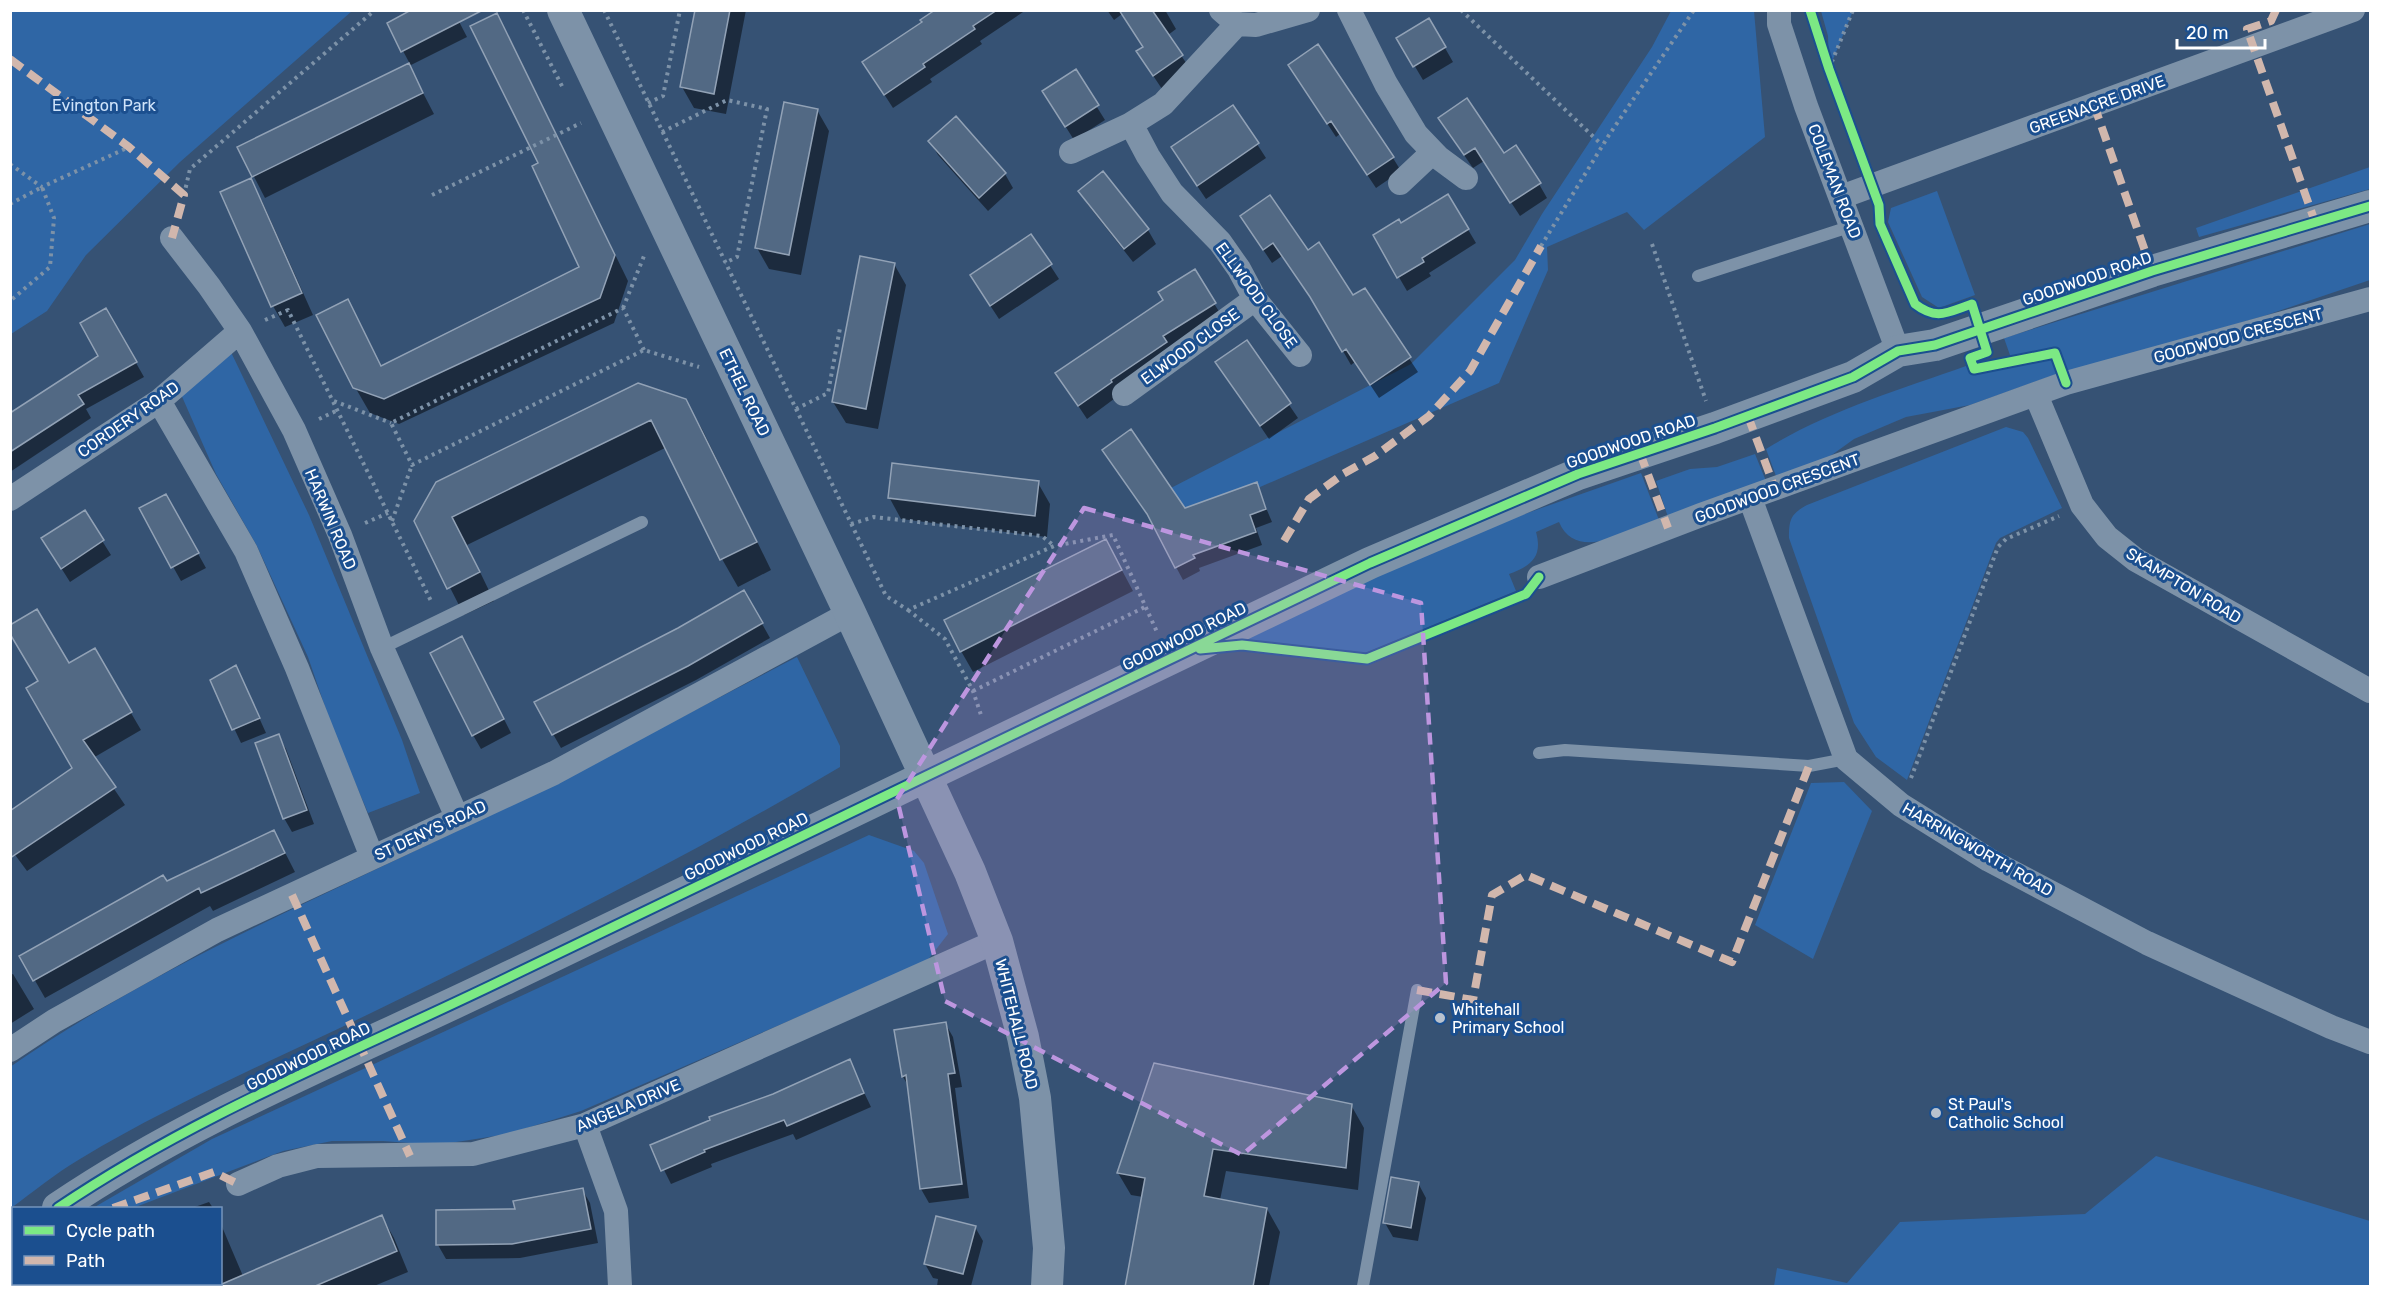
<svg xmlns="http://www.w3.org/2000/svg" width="2381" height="1297" font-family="Rubik,sans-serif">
<rect width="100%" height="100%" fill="#365274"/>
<!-- green -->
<path fill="#2f66a5" d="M11 10H352V11L180 162 86 255 47 311 11 334Z
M1671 11H1754L1765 137 1644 230 1627 212 1547 247 1548 270 1499 383 1182 521 1169 489 1411 364 1515 260 1542 214 1652 47Z
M1821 11H1853L1829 69 1828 36Z
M2370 167V189L2199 237 2196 228Z
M1937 191 1975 295 1939 308 1922 297 1888 222 1891 208Z
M2370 224V280L2264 316 2066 372 2058 349 2011 358 2004 338Z
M229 348 309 515 402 740 420 793 368 813 334 733 308 657 257 546 216 474 180 392Z
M2052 359 2057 374 1970 405 1906 417 1854 439 1829 457 1776 476 1766 449C1827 411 1899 390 1966 366L1972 375Z
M2006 427 2023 432 2028 438 2062 508 2000 538 1996 543 1907 780 1876 757 1854 723 1789 538C1789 519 1791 514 1807 505Z
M1755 454 1766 481 1668 517 1656 481 1690 469 1717 467Z
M1641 473 1659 520C1629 531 1576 563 1559 522L1536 532C1543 557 1531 566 1509 574L1516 591 1365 653 1251 644 1248 637 1346 589 1496 524Z
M797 657 840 746V767C688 857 530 936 371 1013 274 1060 173 1103 80 1159 56 1173 33 1192 11 1208L10 1067C138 978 281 915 421 848 548 787 672 722 797 657Z
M1844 782 1872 811 1813 959 1755 925 1811 783Z
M869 835 914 851 924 863 948 934 927 961 581 1111 508 1134 437 1145 383 1141H332L283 1151 133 1208H93L212 1139Z
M2156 1156 2370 1221V1286H1774L1777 1268 1847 1283 1900 1222 2085 1214Z"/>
<!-- shadow -->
<path fill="#0007" d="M453 10 467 37 409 66 434 114 265 198 239 148 410 64 403 51Z
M697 10H746L726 114 694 108 682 87Z
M938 10H1026L980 41 982 44 930 79 932 82 893 108 864 63Z
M1107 10H1165L1176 29 1168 35 1190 69 1162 89 1146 65 1144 48 1122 14 1114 20Z
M496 15 510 39 628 281 614 323 399 424 370 413 355 387 347 301 382 368 581 268Z
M1429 20 1453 62 1423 80 1398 38Z
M1075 72 1105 120 1074 140 1052 105Z
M1298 79 1393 158 1401 171 1376 188 1340 134 1336 137Z
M1233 107 1266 158 1206 199 1181 162Z
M817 110 829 131 801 275 769 269 757 248Z
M1448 132 1504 155 1539 184 1547 198 1520 216 1484 161 1473 168Z
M930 141 1005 174 1013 188 988 211 938 155Z
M250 180 262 201 313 315 285 327 273 306Z
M1080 192 1148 230 1156 244 1133 262 1088 205Z
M1448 196 1476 243 1429 273 1431 276 1407 291 1375 236 1401 225Z
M1250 230 1307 252 1352 297 1364 290 1418 372 1379 398 1355 362 1351 365 1320 311 1282 256 1272 263Z
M1031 236 1059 279 999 319 980 290Z
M894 264 906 285 878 429 846 423 833 402Z
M1194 271 1223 318 1087 419 1057 374 1165 300Z
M106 310 144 377 86 409 91 418 10 472V414L100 356Z
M1246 342 1298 418 1269 439 1217 363Z
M685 400 702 429 771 570 738 587 722 559 667 447 467 545 494 601 464 615 416 521Z
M1038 483 1050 504 1047 537 901 519 889 497Z
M1256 484 1272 522 1256 528 1262 545 1199 568 1200 571 1183 580 1176 567 1185 510Z
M166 496 206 568 181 581 141 509Z
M84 512 111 555 70 582 51 552Z
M1117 561 1133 591 973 672 961 651Z
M744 592 770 638 696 680 561 748 553 734 679 629Z
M94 650 141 730 93 758 125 805 27 871 10 848 74 768 68 665Z
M470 652 511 733 481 749 473 735Z
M236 667 266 733 241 743 212 681Z
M278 735 286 749 314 824 292 832 284 818Z
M274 831 295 872 213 911 210 906 45 998 21 956Z
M13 974 34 1009 10 1024V975Z
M945 1023 953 1037 962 1087 955 1088 969 1198 929 1203 921 1189 909 1087 903 1077 896 1031Z
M849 1061 871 1107 796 1140 793 1134 711 1164 712 1167 671 1184 652 1146Z
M1351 1105 1364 1128 1358 1190 1226 1171 1220 1200 1267 1209 1280 1232 1269 1286H1127L1143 1197 1131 1195 1118 1173Z
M1418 1183 1426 1198 1418 1241 1393 1237 1385 1223Z
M582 1189 590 1203 598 1243 520 1258 446 1259 438 1245 516 1211Z
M209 1202 213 1208H192Z
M382 1217 394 1238 408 1272 374 1286H193L192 1284H220V1222L243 1276Z
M975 1227 983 1241 971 1286H937L938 1279 933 1278 925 1264Z"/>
<!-- building -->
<path fill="#526984" stroke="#92a2b6" stroke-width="1.5" d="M411 10H483L401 52 387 23Z
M695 10H730L714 94 680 87Z
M935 10H997L973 26 975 29 923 64 925 67 884 95 862 62 922 22 920 20Z
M1119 10H1152L1183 55 1153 76 1136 51 1143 47Z
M497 13 615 255 600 298 384 399 353 388 316 315 348 299 381 366 579 267 532 166 538 163 470 26Z
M1429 18 1446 47 1413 67 1396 38Z
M1318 44 1394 157 1367 175 1331 121 1327 124 1288 65Z
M409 63 423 93 252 177 237 147Z
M1076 69 1099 105 1065 127 1042 91Z
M1467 98 1504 153 1516 145 1541 183 1510 203 1475 148 1464 155 1438 118Z
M784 102 818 109 789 255 755 248Z
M1233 105 1259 143 1197 186 1171 147Z
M956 116 1006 173 979 198 928 141Z
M1103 171 1149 229 1124 249 1078 191Z
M251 178 302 293 271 307 220 192Z
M1448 194 1469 229 1422 258 1424 262 1397 278 1373 235 1399 219 1401 223Z
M1270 195 1308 250 1319 242 1353 295 1365 288 1411 357 1370 385 1346 349 1342 352 1310 297 1273 243 1263 250 1240 216Z
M1031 234 1052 264 990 306 970 275Z
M860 256 895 263 866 409 832 402Z
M1195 269 1216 303 1163 336 1167 342 1111 380 1112 382 1078 406 1055 373 1163 300 1158 292Z
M106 308 137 362 78 395 84 404 10 452V413L98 356 80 323Z
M1247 340 1291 403 1260 426 1215 362Z
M638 383 686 399 757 542 720 560 651 420 452 517 480 572 447 589 414 521 436 482Z
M1131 429 1185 508 1257 482 1266 509 1250 515 1256 532 1193 555 1195 558 1175 568 1147 514 1102 450Z
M892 463 1039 481 1035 516 888 498Z
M166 494 199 553 171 568 139 508Z
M85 510 104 540 61 569 41 538Z
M1106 539 1122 570 960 652 944 620Z
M744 590 763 623 688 666 552 735 534 702 678 628Z
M37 609 69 663 95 648 132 712 83 740 116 787 10 858V811L72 768 26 688 38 681 10 634V625Z
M462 636 504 719 472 736 430 653Z
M236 665 260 718 232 730 210 680Z
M279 734 307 810 283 819 255 743Z
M274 830 285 853 201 893 199 888 33 981 19 956 163 875 167 881Z
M946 1022 955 1073 948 1074 962 1184 920 1189 906 1075 902 1077 894 1030Z
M850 1059 864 1093 787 1126 784 1120 704 1150 705 1152 661 1171 650 1145 710 1120 709 1117 773 1094Z
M1154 1063 1352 1104 1346 1168 1213 1149 1204 1196 1267 1208 1253 1287H1125L1145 1178 1117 1173Z
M1391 1177 1419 1182 1411 1228 1383 1223Z
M583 1188 591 1229 512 1244 436 1245V1210L515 1209 513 1201Z
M382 1215 397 1251 313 1287H215Z
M936 1216 976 1226 963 1274 924 1264Z"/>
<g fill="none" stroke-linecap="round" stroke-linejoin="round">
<!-- path -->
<path stroke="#7d92a8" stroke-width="4" stroke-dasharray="3 4.5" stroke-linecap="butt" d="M523 10 564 90
M604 10 886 596 908 610 1054 546 1113 535 1157 632
M1461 10 1602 145
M1829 69 1853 10
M648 103 663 96 680 10
M662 132 727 100 767 109 737 257 725 263
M10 164 42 187 129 147
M184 195 190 169 375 10
M432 195 581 123
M10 204 42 187 54 218 50 267 10 301
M1652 244 1706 401
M1541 246 1609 135 1694 10
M623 308 644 256
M265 320 288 310 431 601
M644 350 623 308 391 423 412 465 644 350 699 367
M334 401 391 423
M796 409 828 393 840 328
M319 419 338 410
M392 521 412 465
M365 523 388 513
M851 524 874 517 1042 536 1053 545
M908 610 945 639 973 691 982 718
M973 691 1145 607
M1911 778 1998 547 2006 539 2059 516"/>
<!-- service -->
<path stroke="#7d92a8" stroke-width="12" d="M1698 276 1852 226
M382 648 642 522
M1539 753 1565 750 1809 766 1846 759
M1363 1286 1417 990"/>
<!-- minor -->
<path stroke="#7d92a8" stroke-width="24" d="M1221 10 1237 24 1256 25 1308 10
M1349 10 1386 84 1416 134 1439 158 1466 178
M1779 10V24L1806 106 1898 351
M1237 24 1163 104 1131 124 1148 156 1172 193 1220 242 1239 269 1255 299 1300 355
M1071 152 1131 124
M1400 183 1433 152
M1841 197 2353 10
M172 238 209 286 240 331 294 430 340 535 382 648 457 817
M1124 394 1255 299
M2036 395 2082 505 2107 537 2136 560 2370 691
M159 401 246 551 297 668 372 857
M1750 498 1846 759 1901 805 1989 860 2147 943 2331 1027 2370 1042
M10 499 159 401 240 331
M1539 577 1701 515 2066 383 2370 299
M10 1050 54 1021 217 930 554 773 850 613
M585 1125 616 1211 620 1286
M238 1184 278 1166 317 1156 473 1154 585 1125 997 941"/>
<!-- tertiary -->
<path stroke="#7d92a8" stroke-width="32" d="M563 10 850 613 970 872 997 941 1023 1037 1035 1098 1049 1248 1047 1286
M58 1208C198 1113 357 1051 509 977 795 838 1083 701 1370 563L1578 474 1715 428 1853 377 1898 351 1935 345 2152 271 2370 206
M10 1244 14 1242"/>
<!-- quiet -->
<path stroke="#d1b7ad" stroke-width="8" stroke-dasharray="15 8" stroke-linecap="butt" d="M2276 10 2271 21 2247 29 2315 222
M10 59 129 147 184 195 172 238
M2094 105 2152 271
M1748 416 1775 489
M1640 453 1668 528
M1284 541 1309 499 1343 474 1375 456 1429 416 1470 371 1541 246
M292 895 410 1156
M1417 990 1473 1000 1492 895 1526 875 1732 962 1809 766
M113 1208 214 1172 238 1184
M26 1286 27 1284"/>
<defs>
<path id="cycleway" d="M1810 10 1829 69 1879 205 1880 224 1915 304C1937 321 1948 312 1972 304L1987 352 1970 358 1974 369 2055 353 2066 383
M1200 649 1242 645 1367 659 1526 594 1539 577
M58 1208C198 1113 357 1051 509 977 795 838 1083 701 1370 563L1578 474 1715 428 1853 377 1898 351 1935 345 2152 271 2370 206"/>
</defs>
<!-- cycleway casing -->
<use href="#cycleway" stroke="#1b4f8f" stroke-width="13"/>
<!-- cycleway -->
<use href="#cycleway" stroke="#7ce984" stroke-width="9"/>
</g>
<!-- marked area -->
<path fill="#bd96df" fill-opacity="0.2" stroke="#bd96df" stroke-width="4.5" stroke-dasharray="12 8" stroke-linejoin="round" d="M1084 508 1421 603 1446 983 1242 1155 945 1001 897 799Z"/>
<!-- markers -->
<g fill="#b9c2ce" stroke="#1b4f8f" stroke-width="2">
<circle cx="1440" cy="1018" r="6"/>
<circle cx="1936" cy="1113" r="6"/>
</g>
<g text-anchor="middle" stroke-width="6" stroke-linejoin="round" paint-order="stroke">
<!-- street labels -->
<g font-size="16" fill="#fff" stroke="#1b4f8f">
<text transform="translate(2097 104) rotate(-20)" y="6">GREENACRE DRIVE</text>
<text transform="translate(1835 181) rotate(69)" y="6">COLEMAN ROAD</text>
<text transform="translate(2087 278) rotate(-19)" y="6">GOODWOOD ROAD</text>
<text transform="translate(1257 295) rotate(54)" y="6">ELLWOOD CLOSE</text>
<text transform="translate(2238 335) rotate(-15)" y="6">GOODWOOD CRESCENT</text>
<text transform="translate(1190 346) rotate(-36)" y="6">ELWOOD CLOSE</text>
<text transform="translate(745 392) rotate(64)" y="6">ETHEL ROAD</text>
<text transform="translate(128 419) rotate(-35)" y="6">CORDERY ROAD</text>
<text transform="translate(1631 441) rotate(-19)" y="6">GOODWOOD ROAD</text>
<text transform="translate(1777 488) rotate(-20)" y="6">GOODWOOD CRESCENT</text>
<text transform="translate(331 519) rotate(67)" y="6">HARWIN ROAD</text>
<text transform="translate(2184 585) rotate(31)" y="6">SKAMPTON ROAD</text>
<text transform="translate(1184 636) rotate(-26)" y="6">GOODWOOD ROAD</text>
<text transform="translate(430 830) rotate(-25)" y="6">ST DENYS ROAD</text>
<text transform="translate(746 846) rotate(-26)" y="6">GOODWOOD ROAD</text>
<text transform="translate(1978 849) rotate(30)" y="6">HARRINGWORTH ROAD</text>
<text transform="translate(1017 1024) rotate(76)" y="6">WHITEHALL ROAD</text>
<text transform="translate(308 1056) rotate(-26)" y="6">GOODWOOD ROAD</text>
<text transform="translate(628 1105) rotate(-23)" y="6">ANGELA DRIVE</text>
</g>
<!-- park labels -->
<g font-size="16" fill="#cfe3fa" stroke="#1b4f8f">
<text x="104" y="111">Evington Park</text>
</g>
<!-- poi labels -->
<g font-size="16" fill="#fff" stroke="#1b4f8f" text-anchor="start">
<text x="1452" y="1015">Whitehall<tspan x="1452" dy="18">Primary School</tspan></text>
<text x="1948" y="1110">St Paul's<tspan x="1948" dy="18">Catholic School</tspan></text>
</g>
</g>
<!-- border -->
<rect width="2381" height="1297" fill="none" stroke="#ffffff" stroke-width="24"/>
<!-- legend -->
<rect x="12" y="1207" width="210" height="78" fill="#1b4f8f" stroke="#7695bc" stroke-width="1.5"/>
<rect x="24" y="1226" width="30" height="9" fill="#7ce984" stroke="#7695bc" stroke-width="1.5"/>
<text x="66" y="1237" font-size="18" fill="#ffffff">Cycle path</text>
<rect x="24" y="1256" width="30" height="9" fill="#d1b7ad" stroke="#7695bc" stroke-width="1.5"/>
<text x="66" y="1267" font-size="18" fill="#ffffff">Path</text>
<!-- scale -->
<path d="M2177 39v9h88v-9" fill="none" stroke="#ffffff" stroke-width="3"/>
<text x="2186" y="39" font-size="18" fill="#ffffff" stroke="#1b4f8f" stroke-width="4.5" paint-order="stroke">20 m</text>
</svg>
